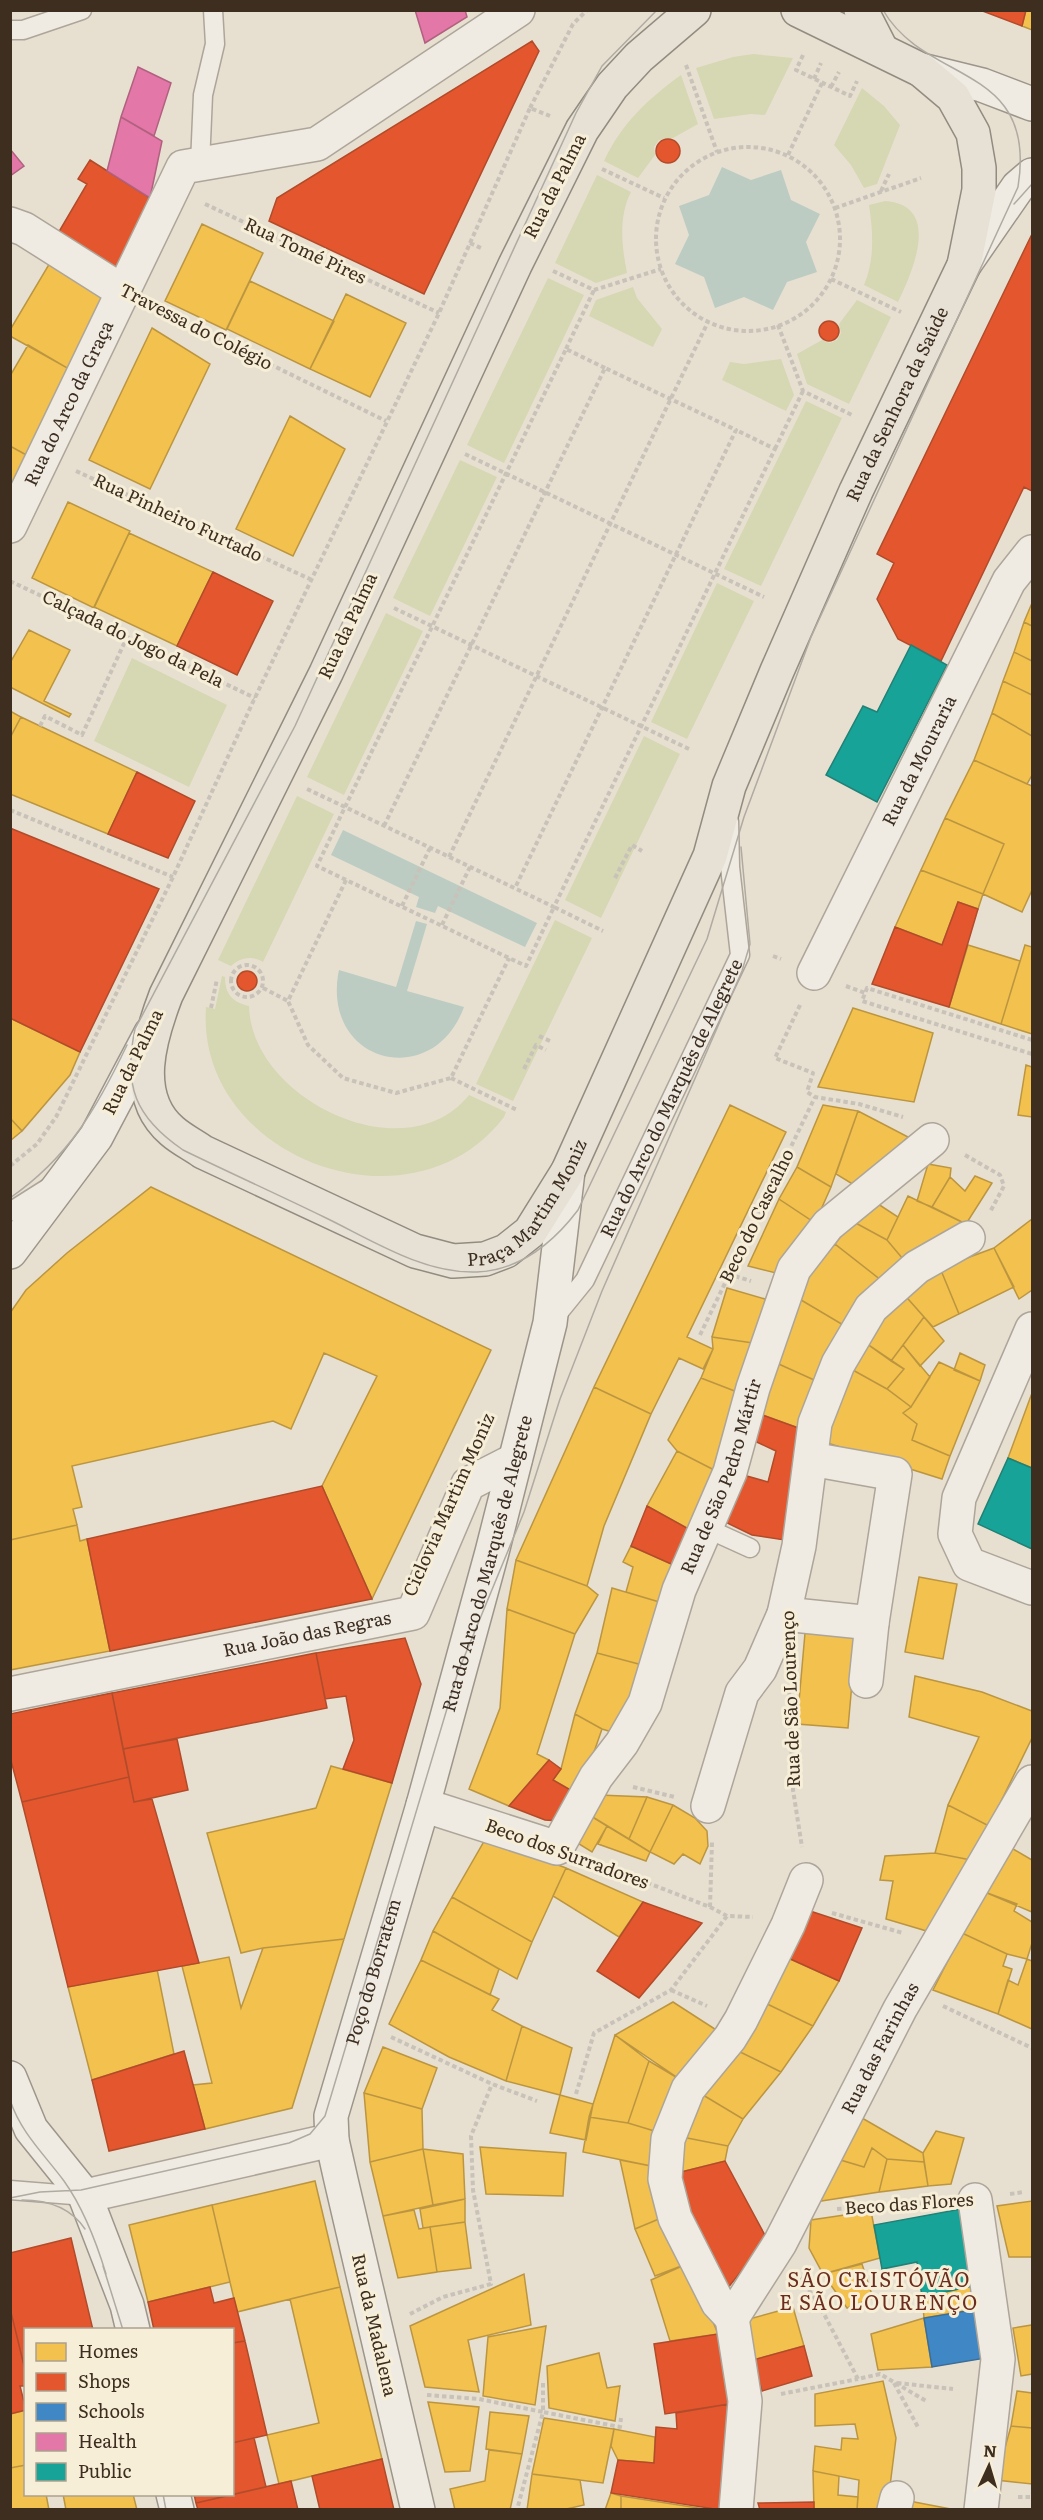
<svg xmlns="http://www.w3.org/2000/svg" width="1043" height="2520" font-family="Literata,serif">
<rect width="100%" height="100%" fill="#e7e0d1"/>
<!-- green -->
<path fill="#d6d7b3" d="M753 54 793 58 765 115 751 114 714 119 696 68 733 57Z
M681 75 698 124 673 138 659 140 654 147 655 155 638 178 604 161C621 124 649 98 681 75Z
M862 88 884 106 900 125 877 184 864 188 851 165 834 145Z
M597 175 631 192C618 217 622 247 627 273L596 283 555 263Z
M885 201C942 205 913 271 898 302L864 285C875 259 873 232 869 205Z
M548 278 584 295 504 463 467 445Z
M633 287 637 298 662 329 653 347 589 316 596 300Z
M857 300 891 317 849 404 807 384 797 354 822 340 830 343 837 340 841 333 839 324Z
M781 359 794 395 786 411 722 380 730 362 744 364Z
M806 401 842 418 761 586 724 569Z
M460 460 497 477 430 616 393 598Z
M717 583 754 601 687 739 651 722Z
M386 613 423 631 344 795 307 777Z
M132 658 227 705 189 787 94 741Z
M644 736 680 754 601 918 565 900Z
M297 796 334 814 263 962C252 955 240 958 231 966L218 960Z
M555 920 592 938 513 1101 476 1084Z
M222 976 225 977C225 994 232 1002 249 1006 251 1099 406 1174 469 1095L506 1112 504 1117C411 1239 195 1157 206 1007L215 1009Z"/>
<!-- water -->
<path fill="#bcccc2" d="M722 167 751 180 781 170 791 200 820 214 806 242 817 272 787 282 773 310 744 297 715 308 704 277 675 264 689 235 679 206 709 195Z
M343 830 537 923 525 947 438 906 435 913 416 907 419 897 331 855Z
M416 921 427 924 407 991 464 1007C433 1091 324 1064 338 975L339 970 396 987Z"/>
<!-- homes -->
<path fill="#f2c14e" stroke="#bc9540" stroke-width="1.5" d="M1026 10H1032V30L1022 26Z
M202 224 263 253 226 330 165 301Z
M51 261 103 296 69 369 10 336V330Z
M250 281 334 321 310 369 227 329Z
M346 294 406 323 370 397 310 369Z
M152 328 210 364 150 489 89 460Z
M28 345 69 369 30 457 10 446V376Z
M290 416 345 449 293 556 236 529Z
M10 446 30 457 10 500Z
M68 502 130 531 94 608 32 578Z
M129 533 213 572 177 646 94 607Z
M1032 603V626L1024 622Z
M1024 622 1032 626V661L1014 652Z
M29 630 70 650 44 701 71 714 69 717 10 687V663Z
M1014 652 1032 661V695L1003 681Z
M1003 681 1032 695V736L992 713Z
M10 711 21 717 10 738Z
M992 713 1032 736V775L1027 784 974 760Z
M21 717 137 772 108 834 10 794V738Z
M974 760 1032 786V890L1022 912 983 894 1004 844 945 818Z
M945 818 1004 844 983 894 921 870Z
M921 870 983 894 978 909 958 902 942 945 895 927Z
M968 945 1020 961 1001 1024 949 1007Z
M1025 945 1032 947V1034L1001 1024Z
M853 1008 933 1033 914 1102 818 1087Z
M10 1018 80 1052 70 1075 22 1131 10 1118Z
M1026 1065 1032 1067V1117L1018 1115Z
M730 1105 786 1132 687 1337 713 1349 703 1369 679 1358 651 1414 594 1387Z
M823 1105 858 1111 831 1187 797 1167Z
M858 1111 908 1137 859 1188 836 1174Z
M10 1118 22 1131 10 1141Z
M928 1164 951 1168 950 1177 932 1207 917 1201Z
M797 1167 831 1187 815 1223 779 1199Z
M975 1176 992 1183 966 1224 932 1207 950 1177 965 1191Z
M151 1187 491 1350 372 1599 322 1486 377 1376 324 1353 291 1429 273 1421 72 1466 82 1507 73 1509 77 1525 10 1540V1313L26 1290 67 1253Z
M908 1196 966 1224 908 1265 887 1240Z
M779 1199 815 1223 780 1274 748 1266Z
M872 1200 898 1217 887 1240 852 1221Z
M1032 1219V1290L1019 1299 994 1248Z
M852 1221 887 1240 908 1265 886 1284 835 1244Z
M835 1244 886 1284 850 1329 796 1297 810 1269Z
M994 1248 1014 1287 959 1314 940 1268Z
M940 1268 959 1314 933 1327 901 1291Z
M727 1288 772 1301 760 1344 712 1337Z
M901 1291 924 1317 891 1361 863 1341Z
M796 1297 850 1329 823 1384 772 1361Z
M924 1317 944 1341 920 1366 903 1345Z
M712 1337 760 1344 745 1395 701 1378 713 1349Z
M863 1341 904 1369 887 1389 851 1369Z
M903 1345 930 1377 911 1407 887 1389 904 1369 891 1361Z
M960 1353 985 1365 980 1381 954 1370Z
M772 1361 823 1384 804 1430 754 1412Z
M939 1362 980 1381 950 1456 912 1440 917 1424 903 1413 911 1407Z
M851 1369 887 1389 911 1407 903 1413 917 1424 912 1440 950 1456 942 1479 821 1441Z
M701 1378 745 1395 722 1474 677 1451 668 1440Z
M594 1387 651 1414 604 1526 587 1586 516 1560Z
M1032 1393V1468L1008 1458Z
M677 1451 722 1474 694 1532 647 1506Z
M77 1525 80 1541 87 1539 110 1651 10 1670V1540Z
M631 1546 678 1567 666 1604 626 1592 633 1567 623 1562Z
M516 1560 587 1586 598 1595 575 1634 507 1609Z
M919 1577 957 1584 943 1659 905 1652Z
M612 1588 666 1604 650 1667 597 1653Z
M507 1609 575 1634 537 1754 549 1760 509 1806 469 1789 500 1708Z
M805 1633 856 1638 848 1728 797 1724Z
M597 1653 650 1667 622 1735 602 1729 575 1714Z
M915 1676 982 1692 1032 1711V1738L989 1826 948 1805 979 1737 909 1717Z
M575 1714 602 1729 579 1795 553 1780 561 1769Z
M331 1766 392 1783 344 1939 263 1948 241 1953 207 1833 316 1808Z
M599 1795 647 1797 629 1839 586 1813Z
M647 1797 673 1805 650 1852 629 1839Z
M673 1805 695 1818 707 1831 708 1846 700 1864 683 1854 674 1864 650 1852Z
M948 1805 989 1826 971 1860 935 1853Z
M586 1813 607 1826 592 1852 571 1839Z
M607 1826 650 1852 646 1861 598 1844Z
M486 1838 566 1868 532 1942 452 1897Z
M1008 1846 1032 1860V1912L982 1891Z
M935 1853 971 1860 930 1932 886 1919 893 1881 880 1880 885 1856Z
M566 1868 643 1902 619 1937 553 1896Z
M982 1891 1017 1904 1014 1911 1032 1922V1943L1027 1959 1007 1954 962 1933Z
M452 1897 532 1942 517 1979 433 1931Z
M433 1931 499 1969 490 1995 421 1960Z
M962 1933 1007 1954 1003 1966 1012 1969 998 2014 933 1990Z
M344 1939 292 2108 205 2129 193 2085 212 2083 182 1966 229 1957 241 2008 263 1948Z
M786 1957 839 1981 813 2026 763 2002Z
M1027 1959 1032 1961V2029L998 2014 1008 1980 1018 1985Z
M421 1960 499 1999 492 2010 522 2026 506 2081 449 2057 389 2024Z
M157 1969 174 2054 92 2080 68 1987Z
M673 2002 721 2033 681 2080 615 2035Z
M763 2002 813 2026 781 2072 734 2049Z
M522 2026 572 2048 560 2095 506 2081Z
M615 2035 649 2061 628 2123 589 2117Z
M383 2047 437 2068 422 2109 364 2093Z
M734 2049 781 2072 743 2119 698 2092Z
M649 2061 681 2080 661 2133 628 2123Z
M698 2092 743 2119 728 2146 682 2137Z
M364 2093 422 2109 423 2149 370 2162Z
M560 2095 593 2104 586 2140 550 2133Z
M589 2117 628 2123 661 2133 656 2167 583 2152Z
M862 2118 923 2153 924 2162 887 2159 872 2148 864 2167 837 2159Z
M936 2131 964 2138 951 2184 928 2186 923 2153Z
M682 2137 728 2146 725 2161 677 2173Z
M480 2147 566 2153 563 2196 486 2194Z
M872 2148 887 2159 879 2192 815 2202 837 2159 864 2167Z
M423 2149 463 2154 465 2199 433 2205Z
M423 2149 433 2205 383 2216 370 2162Z
M887 2159 924 2162 928 2186 879 2192Z
M620 2160 656 2167 666 2216 635 2229Z
M315 2181 340 2287 237 2312 212 2205Z
M465 2199V2222L423 2228 420 2209Z
M1032 2201V2257H1009L997 2206Z
M212 2205 230 2282 148 2302 129 2225Z
M414 2210 419 2229 430 2227 437 2272 398 2278 383 2216Z
M871 2211 880 2258 823 2274 809 2248 811 2220Z
M666 2216 689 2263 655 2276 635 2229Z
M465 2222 471 2268 437 2272 430 2227Z
M689 2263 718 2334 670 2341 651 2280Z
M862 2264 873 2298 847 2308 823 2274Z
M524 2274 531 2325 468 2340 479 2392 425 2387 410 2326Z
M977 2285 978 2309 924 2318 922 2297Z
M340 2287 382 2459 279 2484 267 2435 319 2423 290 2299Z
M793 2307 804 2346 753 2360 742 2321Z
M924 2318 932 2367 878 2370 871 2334Z
M1032 2325V2374L1021 2376 1013 2328Z
M546 2326 535 2405 483 2396 488 2337Z
M599 2353 607 2388 620 2386 615 2421 549 2408 547 2366Z
M883 2381 896 2438 887 2510H857L859 2480 813 2471 815 2446 841 2450 842 2438 858 2439 855 2424 815 2426V2394Z
M1017 2391 1032 2393V2428L1011 2426Z
M428 2402 479 2407 470 2471 445 2472Z
M26 2410V2465L10 2468V2414Z
M490 2412 529 2416 522 2454 486 2449Z
M544 2418 614 2429 603 2483 532 2474Z
M1011 2426 1032 2428V2484L996 2480Z
M614 2429 655 2437 654 2463 618 2460 611 2446Z
M489 2450 522 2454 510 2510H455L450 2489 485 2481Z
M26 2465V2494H46L49 2510H10V2468Z
M813 2471 839 2476 838 2495 858 2497 857 2510H814Z
M532 2474 580 2480 584 2505 562 2510H527Z
M611 2493 621 2496V2510H605Z
M63 2494H133L137 2510H66Z
M621 2496 711 2510H621Z
M904 2500 956 2510H901Z"/>
<!-- shops -->
<path fill="#e4572e" stroke="#b24b2a" stroke-width="1.5" d="M980 10H1026L1022 26Z
M532 41 539 51 424 294 269 221 277 198Z
M656 151a12 12 0 1 1 24 0a12 12 0 1 1-24 0Z
M90 160 150 198 116 273 57 235 87 184 78 179Z
M1032 234V491L1024 487 941 661 898 639 877 599 894 563 877 554Z
M819 331a10 10 0 1 1 20 0a10 10 0 1 1-20 0Z
M213 572 273 601 237 675 177 646Z
M137 772 195 801 168 858 108 834Z
M10 828 159 889 80 1052 10 1018Z
M958 902 978 909 949 1007 872 984 895 927 942 945Z
M237 981a10 10 0 1 1 20 0a10 10 0 1 1-20 0Z
M754 1412 804 1430 791 1541 752 1535 717 1518 736 1473 768 1482 776 1451 746 1437Z
M322 1486 372 1599 110 1651 87 1539Z
M647 1506 694 1532 678 1567 631 1546Z
M405 1638 421 1684 392 1783 343 1769 354 1740 346 1696 325 1699 316 1653Z
M316 1653 327 1708 123 1749 112 1693Z
M112 1693 129 1777 22 1802 10 1757V1714Z
M177 1739 188 1790 134 1802 123 1749Z
M549 1760 561 1769 553 1780 579 1795 560 1821 545 1820 509 1806Z
M129 1777 134 1802 152 1799 199 1963 68 1987 22 1802Z
M643 1902 702 1923 639 1998 597 1971Z
M807 1910 862 1928 839 1981 786 1957Z
M184 2051 205 2129 109 2151 92 2080Z
M725 2161 767 2239 727 2289 692 2218 677 2173Z
M71 2238 93 2330H26V2374L10 2308V2253Z
M210 2287 214 2303 234 2298 245 2341 232 2343V2330H154L148 2302Z
M10 2308 26 2374V2386H20L26 2410 10 2414Z
M718 2334 729 2404 665 2414 654 2344Z
M245 2341 267 2435 232 2443V2343Z
M804 2346 812 2376 762 2391 753 2360Z
M729 2404 721 2510 611 2493 618 2460 654 2463 656 2427 677 2429 676 2413Z
M254 2438 266 2487 196 2503 194 2494H232V2443Z
M382 2459 394 2510H320L312 2476Z
M291 2481 298 2510H198L196 2503Z
M814 2502V2510H760L758 2503Z"/>
<!-- schools -->
<path fill="#3f88c5" stroke="#3e6d94" stroke-width="1.5" d="M978 2309 986 2358 932 2367 924 2318Z"/>
<!-- health -->
<path fill="#e377a8" stroke="#b1617f" stroke-width="1.5" d="M415 10H465L467 17 425 43Z
M138 67 171 83 154 136 121 117Z
M121 117 162 141 150 198 107 171Z
M10 149 24 166 10 176Z"/>
<!-- public -->
<path fill="#17a398" stroke="#228074" stroke-width="1.5" d="M911 645 947 665 877 802 826 775 863 706 877 712Z
M1008 1458 1032 1468V1549L978 1524Z
M961 2209 977 2285 922 2297 917 2262 882 2269 874 2225Z"/>
<g fill="none" stroke-linecap="round" stroke-linejoin="round">
<defs>
<g id="lane">
<path d="M10 30H23L82 10"/>
<path d="M200 164 203 95 215 44 213 10"/>
<path d="M10 1212 48 1188"/>
<path id="s1" d="M555 1317 585 1280 740 955 730 867 729 821"/>
<path d="M706 1528 750 1548"/>
<path d="M10 2190 85 2196"/>
</g>
<g id="street">
<path d="M10 224 24 229 122 291"/>
<path id="s2" d="M10 526 183 167 317 144 518 10"/>
<path id="s3" d="M814 973 1009 581 1032 552"/>
<path d="M1032 1329 959 1498 955 1534 969 1564 1032 1588"/>
<path d="M784 1614 872 1623 895 1474 811 1459"/>
<path d="M866 1681 872 1623"/>
<path id="s4" d="M10 1694 413 1613 468 1484 515 1460"/>
<path id="s5" d="M423 1805 557 1848 596 1777 622 1743 645 1703 679 1590 730 1472 753 1388 794 1269 828 1225 932 1140"/>
<path d="M708 1806 742 1693 760 1669 784 1614 799 1546 815 1423 838 1364 871 1308 917 1267 968 1238"/>
<path d="M85 2196 332 2140"/>
<path d="M975 2200 998 2359 981 2510"/>
<path id="s6" d="M732 2318 780 2243 900 2009 1032 1782"/>
<path d="M732 2318 718 2303 675 2218 665 2179 668 2139 688 2089 730 2038 741 2020 788 1925 806 1880"/>
<path d="M732 2318 745 2401 736 2510"/>
<path d="M894 2510 897 2498"/>
</g>
<g id="secondary">
<path d="M921 70 982 85 1032 104"/>
<path d="M964 265 1018 187 1032 175"/>
<path d="M10 1252 96 1137 151 1033"/>
<path d="M10 2078 31 2129 85 2196 127 2305 133 2330"/>
<path d="M173 2494 177 2510"/>
<path id="s7" d="M418 2510 341 2180 332 2140 331 2116 423 1805 492 1552 550 1323 568 1171"/>
</g>
<g id="primary">
<path id="s8" d="M694 10 639 57 612 86 582 130 515 265 326 673 166 995C150 1037 131 1096 172 1131 181 1139 193 1145 203 1152L415 1251 453 1261 485 1259 506 1251 530 1232 568 1171 710 856 729 786 777 671 856 491 964 265 979 190V168L973 133 953 97 921 70 798 10"/>
<path d="M861 10 881 49"/>
</g>
</defs>
<!-- lane casing -->
<use href="#lane" stroke="#ada599" stroke-width="21"/>
<!-- street casing -->
<use href="#street" stroke="#ada599" stroke-width="36"/>
<!-- secondary casing -->
<use href="#secondary" stroke="#9c958a" stroke-width="36"/>
<!-- primary casing -->
<use href="#primary" stroke="#928b80" stroke-width="36"/>
<!-- path -->
<path stroke="#c8c2b9" stroke-width="4" stroke-dasharray="4.5 3" stroke-linecap="butt" d="M803 55 796 70 850 96 857 81
M686 65 717 152
M814 79 821 63
M831 87 839 72
M530 108 573 24 587 10
M656 239a92 92 0 1 1 184 0a92 92 0 1 1-184 0Z
M788 155 822 83
M602 169 664 198
M881 191 889 174
M205 204 439 313
M835 208 921 178
M470 243 483 249
M553 271 594 290 661 269
M831 279 901 312
M155 308 386 421
M778 325 803 391 852 415
M566 349 594 290
M605 368 566 349 345 807 554 907 775 449 736 430
M775 449 803 391
M465 454 764 597
M76 471 312 580
M10 581 255 698
M394 608 691 750
M40 726 45 716 82 735 127 637
M307 789 345 807 317 866 509 958 526 966 554 907 603 931
M10 810 173 877
M384 826 605 368 736 430 515 888
M449 857 708 322
M615 878 632 845 642 851
M346 880 288 1001 308 1045 343 1078 396 1093 451 1078 509 958
M402 906 430 848
M442 925 470 867
M773 956 781 959
M231 981a16 16 0 1 1 32 0a16 16 0 1 1-32 0Z
M846 986 865 993
M263 988 288 1001
M800 1005 775 1058 813 1073 807 1092 815 1097 859 1104 903 1117
M211 1008 217 979
M539 1036 550 1041
M1032 1040 867 988 862 1001 1032 1054
M524 1069 536 1045 546 1050
M451 1078 517 1110
M965 1155 1000 1175 1004 1186 990 1212
M10 1166 37 1144 56 1117 173 877 252 704 439 313 530 108 550 116
M767 1171 781 1168
M728 1274 751 1281
M700 1335 815 1097
M789 1690 793 1790 802 1847
M633 1787 675 1797
M591 1861 710 1907 727 1916 753 1917
M710 1907 712 1842
M832 1913 903 1933
M671 1990 707 2006
M943 2006 1032 2048
M391 2037 492 2084 537 2101
M576 2094 594 2033 671 1990 727 1916
M1010 2194 1024 2192
M837 2209 940 2202
M801 2277 824 2314 858 2379 880 2374 928 2402
M410 2314 443 2297 491 2284 473 2190 471 2136 492 2084
M543 2383V2412L620 2427 621 2418
M894 2383 919 2429
M897 2383 953 2389
M781 2394 858 2379
M427 2395 479 2399 543 2412 517 2510
M1018 2497H1032"/>
<!-- lane -->
<use href="#lane" stroke="#efebe3" stroke-width="18"/>
<!-- street -->
<use href="#street" stroke="#efebe3" stroke-width="33"/>
<!-- secondary -->
<use href="#secondary" stroke="#efebe3" stroke-width="33"/>
<!-- primary -->
<use href="#primary" stroke="#e6e1d4" stroke-width="33"/>
<!-- tram -->
<path stroke="#afaaa2" stroke-width="1.5" d="M657 10 602 66 576 113 295 726 135 1029C123 1086 135 1117 183 1150 230 1173 277 1194 324 1217 370 1239 423 1274 477 1272 521 1270 553 1243 578 1210L707 939 744 817 811 637 1018 187C1038 63 926 85 883 10
M1014 204 1032 184
M10 1198C69 1157 97 1108 127 1045
M10 2100C21 2133 44 2154 64 2181 84 2209 96 2241 106 2274
M10 2198 40 2192 81 2190 289 2143 310 2134 325 2116 458 1672 524 1512 560 1399 602 1291 742 971 750 944 741 847
M22 2200C47 2200 71 2208 85 2229
M103 2266 123 2330
M163 2494 166 2510"/>
</g>
<g text-anchor="middle" stroke-width="6" stroke-linejoin="round" paint-order="stroke">
<!-- street labels -->
<g font-size="18" fill="#3d2e20" stroke="#f7eed8">
<text transform="translate(555 186) rotate(-63)" y="6">Rua da Palma</text>
<text transform="translate(305 251) rotate(25)" y="6">Rua Tomé Pires</text>
<text transform="translate(196 327) rotate(27)" y="6">Travessa do Colégio</text>
<text dy="6" stroke="none"><textPath href="#s2" startOffset="136">Rua do Arco da Graça</textPath></text>
<text dy="6" stroke="none"><textPath href="#s8" startOffset="2574">Rua da Senhora da Saúde</textPath></text>
<text transform="translate(178 518) rotate(25)" y="6">Rua Pinheiro Furtado</text>
<text transform="translate(348 626) rotate(-65)" y="6">Rua da Palma</text>
<text transform="translate(133 639) rotate(26)" y="6">Calçada do Jogo da Pela</text>
<text dy="6" stroke="none"><textPath href="#s3" startOffset="237">Rua da Mouraria</textPath></text>
<text transform="translate(133 1062) rotate(-64)" y="6">Rua da Palma</text>
<text dy="6" stroke="none"><textPath href="#s1" startOffset="249">Rua do Arco do Marquês de Alegrete</textPath></text>
<text dy="6" stroke="none"><textPath href="#s8" startOffset="1684">Praça Martim Moniz</textPath></text>
<text transform="translate(757 1216) rotate(-64)" y="6">Beco do Cascalho</text>
<text dy="6" stroke="none"><textPath href="#s5" startOffset="550">Rua de São Pedro Mártir</textPath></text>
<text transform="translate(449 1505) rotate(-66)" y="6">Ciclovia Martim Moniz</text>
<text dy="6" stroke="none"><textPath href="#s7" startOffset="978">Rua do Arco do Marquês de Alegrete</textPath></text>
<text dy="6" stroke="none"><textPath href="#s4" startOffset="303">Rua João das Regras</textPath></text>
<text transform="translate(791 1699) rotate(-92)" y="6">Rua de São Lourenço</text>
<text transform="translate(567 1854) rotate(20)" y="6">Beco dos Surradores</text>
<text dy="6" stroke="none"><textPath href="#s7" startOffset="554">Poço do Borratem</textPath></text>
<text dy="6" stroke="none"><textPath href="#s6" startOffset="308">Rua das Farinhas</textPath></text>
<text transform="translate(909 2204) rotate(-4)" y="6">Beco das Flores</text>
<text transform="translate(374 2325) rotate(77)" y="6">Rua da Madalena</text>
</g>
<!-- neighbourhood labels -->
<g font-size="20" letter-spacing="1.5" fill="#6b2e1e" stroke="#f7eed8">
<text x="879" y="2287">SÃO CRISTÓVÃO<tspan x="879" dy="23">E SÃO LOURENÇO</tspan></text>
</g>
</g>
<!-- border -->
<rect width="1043" height="2520" fill="none" stroke="#3d2e20" stroke-width="24"/>
<!-- legend -->
<rect x="24" y="2328" width="210" height="168" fill="#f7eed8" stroke="#ada18e" stroke-width="1.5"/>
<rect x="36" y="2343" width="30" height="18" fill="#f2c14e" stroke="#ada18e" stroke-width="1.5"/>
<text x="78" y="2358" font-size="18" fill="#3d2e20">Homes</text>
<rect x="36" y="2373" width="30" height="18" fill="#e4572e" stroke="#ada18e" stroke-width="1.5"/>
<text x="78" y="2388" font-size="18" fill="#3d2e20">Shops</text>
<rect x="36" y="2403" width="30" height="18" fill="#3f88c5" stroke="#ada18e" stroke-width="1.5"/>
<text x="78" y="2418" font-size="18" fill="#3d2e20">Schools</text>
<rect x="36" y="2433" width="30" height="18" fill="#e377a8" stroke="#ada18e" stroke-width="1.5"/>
<text x="78" y="2448" font-size="18" fill="#3d2e20">Health</text>
<rect x="36" y="2463" width="30" height="18" fill="#17a398" stroke="#ada18e" stroke-width="1.5"/>
<text x="78" y="2478" font-size="18" fill="#3d2e20">Public</text>
<!-- north arrow -->
<g transform="translate(989 2466) rotate(4)" stroke="#f7eed8" stroke-width="4.5" paint-order="stroke">
<path d="M0-4.5L10 22L0 15L-10 22Z" fill="#3d2e20"/>
<text y="-9" font-size="16" font-weight="bold" text-anchor="middle" fill="#3d2e20">N</text>
</g>
</svg>
